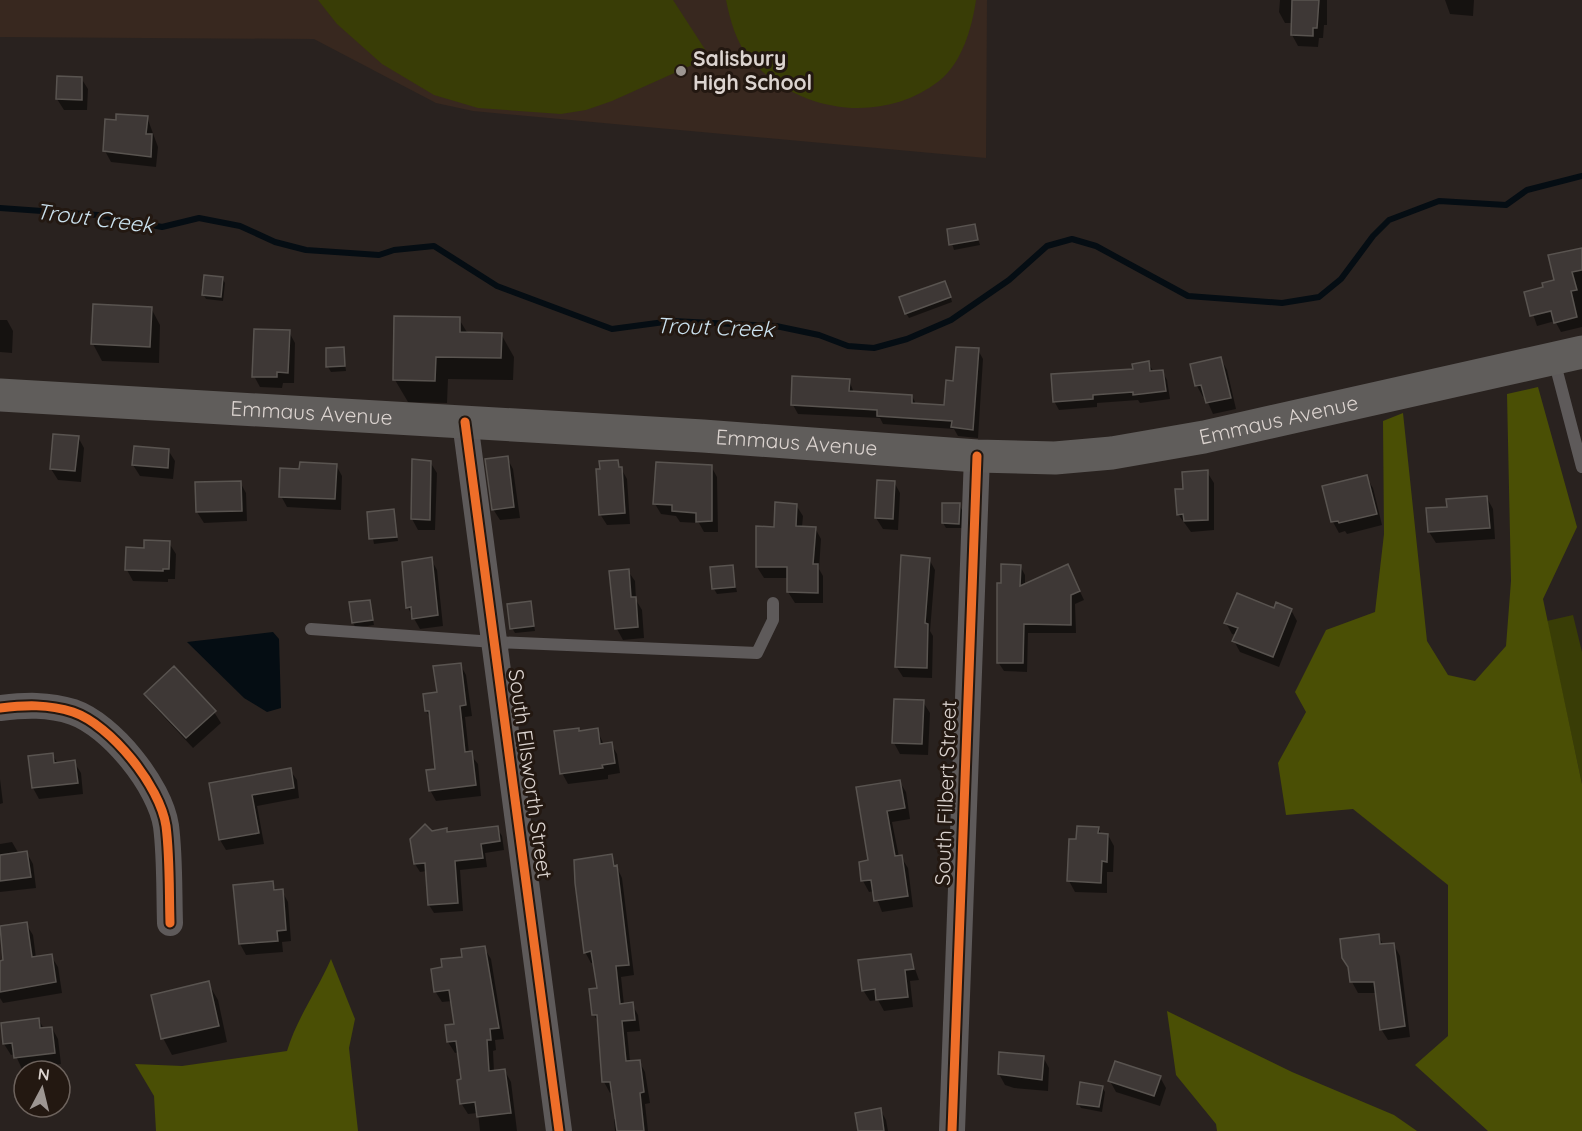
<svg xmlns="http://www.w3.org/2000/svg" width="1582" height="1131" font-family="Quicksand,sans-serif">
<rect width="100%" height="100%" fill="#29221f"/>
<!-- built -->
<path fill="#38281f" d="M0 0H987L986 158 473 111 436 103 314 39 0 37Z"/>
<!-- green -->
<path fill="#393d06" d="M318 0H673L710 57 612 101 586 110 561 114 478 108 434 95 382 64 337 24Z
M726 0H976C972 28 962 63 939 81 881 126 796 112 750 59 736 42 730 20 726 0Z
M1573 615 1582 652V784L1547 621Z"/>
<!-- forest -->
<path fill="#4a4f05" d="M1538 387 1577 527 1543 599 1582 784V1131H1488L1415 1065 1448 1036V885L1353 809 1286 815 1278 763 1306 712 1295 692 1326 630 1375 612 1384 534 1383 421 1403 413 1427 641 1448 675 1475 681 1506 646 1511 581 1507 394Z
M331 959 355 1019 349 1048 358 1131H156L154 1096 135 1064 182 1066 287 1051C297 1018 317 991 331 959Z
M1167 1011 1292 1072 1394 1115 1417 1131H1217L1216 1124 1176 1075Z"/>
<!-- water -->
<path fill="#050d13" d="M273 632 279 639 281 708 267 712 244 698 187 642Z"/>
<!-- shadow -->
<path fill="#0007" d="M1280 0H1327V25H1324L1323 38H1319L1318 47 1298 46 1292 35 1293 23H1285L1279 12Z
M1445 0H1474L1473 16 1450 14Z
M81 78 88 89 87 110H64L57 99Z
M147 117 158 147 156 167 111 162 105 151 117 121Z
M974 226 980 245 954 250 948 230Z
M1582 249V327L1561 332 1555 321 1537 326 1526 293 1545 288 1556 281Z
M222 278 225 283 223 301 206 299 203 294Z
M948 288 952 302 909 318 906 313Z
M151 308 160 325 159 363 102 361 93 344Z
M459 319 468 334H501L514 357 513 380 448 379 447 403 408 402 395 380Z
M0 320H7L13 331 12 353 0 352Z
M289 332 295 343 294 383H283L282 388 260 387 254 376Z
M343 349 346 371 331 372 328 367Z
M978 350 983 359 978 438 958 436 954 429 883 424 880 418 798 414 793 405 849 380 854 393 912 396 916 404 945 406 954 382Z
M1221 359 1227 370 1236 409 1213 414 1205 396 1203 397 1197 386 1192 366Z
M1148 363 1154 372 1162 371 1167 380 1170 399 1140 403 1138 400 1097 403V407L1059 410 1054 401Z
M78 437 84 448 81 482 58 480 51 469Z
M168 450 175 461 173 479 140 476 133 465Z
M507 458 513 469 520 518 500 520 493 509Z
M617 461 627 479 630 524 607 525 600 514 601 470Z
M430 462 437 473 435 530H418L412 519Z
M336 465 342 476 341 510 287 507 281 496Z
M711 466 717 477 718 532H704L699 523 680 522 676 516 661 514 655 504Z
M1207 472 1214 483V530L1191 532 1178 514 1184 491Z
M1366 477 1373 488 1382 525 1347 534 1345 531 1339 533 1333 522Z
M240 482 246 493 247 521 204 523 197 512Z
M894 482 900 493 898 530 883 529 876 518Z
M1487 498 1493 509 1495 539 1436 543 1429 532Z
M796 505 803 516 802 527 815 528 821 539 819 569 823 576V603H795L788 592V578H764L757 567Z
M959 505 962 510V528H946L943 523Z
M393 511 398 541 374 544 368 513Z
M169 543 176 554 175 579H168V582L133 581 127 570 145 549Z
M431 559 437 570 443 626 420 629 408 608 403 563Z
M929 559 935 570 930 631 933 636 932 678 903 677 896 666Z
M1020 566 1025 575V586L1072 575 1084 600 1075 604 1076 633H1028L1027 672 1004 671 998 662Z
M732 567 737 592 717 594 714 589Z
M628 571 635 581 636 600 642 610 644 638 623 640 617 629Z
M369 601 374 625 356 628 353 623Z
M530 603 535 631 515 633 512 628Z
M1275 610H1291L1297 621 1279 667 1240 652 1234 641 1236 635 1232 634 1226 623Z
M460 664 466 675 472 716 465 717 469 753 478 764 481 796 436 801 430 790 437 770 431 719 426 711Z
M146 694 214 712 221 723 193 748 153 705Z
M923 702 930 713 928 755 900 754 894 743Z
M597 730 604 745 611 744 617 754 620 773 608 775V779L568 784 562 773 556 732Z
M52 754 58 764 74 762 81 773 83 794 39 799 33 788Z
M290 770 297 780 299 798 257 806 264 844 226 850 220 840 210 784Z
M0 779 3 803 0 804Z
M899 781 906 792 910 819 892 822 899 857H901L908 868 913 907 882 912 874 891 869 892 863 881 860 863 870 861 858 789Z
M497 828 502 836 504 850 485 853 487 867 460 870 463 911 434 913 429 905 427 871 420 872 415 864 432 832 446 830 448 834Z
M1098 828 1102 835H1108L1114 846 1113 872H1107V893L1075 892 1069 881 1078 841Z
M12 842 19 854 27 853 33 864 36 888 0 892V844Z
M611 855 622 878 634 975 621 977 624 1005 632 1004 638 1015 640 1031 627 1032 630 1062 639 1061 645 1072 650 1103 645 1104 648 1131H615L614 1119H617L613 1092 610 1093 604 1082 599 1024 594 1015 598 990 594 963H591L585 952Z
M272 883 277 892 282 891 288 902 291 941 282 942 283 952 246 955 240 944 235 886Z
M26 924 33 935 36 958 51 956 58 967 62 993 3 1003 0 998V962H5L0 928Z
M1378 935 1384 946 1394 945 1400 956 1410 1037 1388 1040 1381 1029 1377 993H1358L1352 982Z
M484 948 491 959 504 1039 495 1040 496 1050 493 1051 494 1072 505 1071 511 1082 517 1131H480L478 1113 468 1114 461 1103 463 1080 459 1052 455 1053 448 1042 456 1025 452 1001 442 1002 435 991 444 969Z
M910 955 919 980 910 981 913 1007 884 1011 878 1000 870 1001 863 990Z
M208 983 218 1000 227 1042 172 1055 163 1038Z
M39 1020 44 1029 52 1028 58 1039 61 1064 22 1069 15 1054 11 1055 4 1044Z
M1043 1057 1049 1068 1048 1091 1014 1088 1005 1085 999 1074Z
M1160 1077 1166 1088 1160 1106 1116 1092 1110 1081Z
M1102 1087 1105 1092 1102 1112 1081 1108 1078 1103Z
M880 1109 886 1120 888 1131H860Z"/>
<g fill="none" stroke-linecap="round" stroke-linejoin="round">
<!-- stream -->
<path stroke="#050d13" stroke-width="6" d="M0 208 98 215 162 227 199 218 240 226 275 242 306 250 379 255 394 250 434 246 497 286 612 329 672 321 776 326 819 335 848 346 874 348 907 339 951 320 1009 280 1047 246 1072 239 1096 246 1188 296 1282 303 1319 297 1341 279 1373 236 1389 220 1439 201 1506 205 1527 190 1582 176"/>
</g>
<!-- building -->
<path fill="#3e3836" stroke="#595450" stroke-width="1.5" d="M1292 0H1319L1317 28H1313V36L1291 35Z
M57 76 82 77V100L56 99Z
M116 114 148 116 146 134H152L151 157 103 151 105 119 116 120Z
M975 224 978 240 949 245 947 229Z
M1582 248V270L1572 272 1577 290 1571 291 1577 317 1554 323 1551 311 1530 316 1524 292 1543 287 1542 283 1554 280 1548 255Z
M204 275 223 277 221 297 202 295Z
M945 281 951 297 905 314 899 297Z
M93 304 152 307 150 347 91 344Z
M394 316 460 317V332L502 333 501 358 436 357 435 381 393 380Z
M254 329 290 330 288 373 277 372V377H252Z
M344 347 345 366 326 367V348Z
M956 347 979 348 973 430 951 427 952 421 877 416V410L791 405 792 376 850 379 849 391 912 395V403L944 405 946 380 953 381Z
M1221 357 1231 398 1206 403 1201 385 1195 386 1190 364Z
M1149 361 1150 371 1163 370 1166 391 1133 395V392L1093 395V399L1053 402 1051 374 1133 369 1132 364Z
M53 434 79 436 75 471 50 469Z
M134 446 169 449 168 468 132 465Z
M508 456 514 507 492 510 485 459Z
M412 459 431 461 430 520 411 519Z
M618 460 619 467H622L625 513 599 515 596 469H600L599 461Z
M300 462 337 464 335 499 279 497 280 468 299 469Z
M656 462 712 465V521L696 522V513L672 511V505L653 504Z
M1208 470V520L1184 521 1183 514 1177 515 1175 489H1183L1182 472Z
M1367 475 1377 514 1339 523 1338 521 1331 522 1322 486Z
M877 480 895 481 893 519 875 518Z
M241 481 242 511 196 512 195 482Z
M1487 496 1490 528 1428 532 1426 508 1447 507 1446 499Z
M775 502 797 504 796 526 816 527 813 564H818V593L787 592V567H756V526L774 527Z
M942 503H960L959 524 942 523Z
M394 509 397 537 369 539 367 512Z
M144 540 170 541 169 569H163V571L125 570 126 547 144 548Z
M901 555 930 558 925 623 928 624 927 668 895 667Z
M432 557 438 615 412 619 411 607 406 608 402 562Z
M1001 564 1021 565 1020 586 1068 564 1080 591 1071 595V625L1024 624 1023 663H997V583H1001Z
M733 565 735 587 712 589 710 567Z
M629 569 631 597H636L638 627 615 629 609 571Z
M1237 593 1274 608 1276 602 1292 609 1273 657 1232 641 1238 628 1224 623Z
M370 600 373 620 352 623 349 602Z
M531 601 534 626 510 629 507 604Z
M461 663 466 705 460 706 465 752 472 751 476 785 429 791 426 770 435 769 429 711H425L423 694 437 692 433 666Z
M174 666 216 711 186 738 144 694Z
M894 699 924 700 922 744 892 743Z
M579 728V731L598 728 600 744 612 742 615 763 602 765 603 768 560 774 554 731Z
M53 753 54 763 75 760 78 783 32 788 28 756Z
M291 768 294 788 252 795 259 833 219 840 209 783Z
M900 780 905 808 887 811 895 856 902 855 908 896 874 901 871 880 861 881 859 862 868 860 856 787Z
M425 824 432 831 447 828V832L498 826 500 841 481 844 483 858 455 861 458 903 428 905 425 863 414 864 410 839Z
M1077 826 1099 827 1098 833 1108 834 1107 862 1102 861 1101 883 1067 881 1069 839H1076Z
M27 851 31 877 0 881V855Z
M612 854 614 866 617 865 629 965 616 966 620 1004 633 1002 635 1020 622 1021 626 1061 640 1060 644 1092 640 1093 644 1131H617L610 1082H602L597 1015H592L589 989 597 988 591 951 584 953 575 883 574 860Z
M273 881 274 890 283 889 286 930 277 931 278 941 239 944 233 885Z
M27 922 32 957 52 954 56 982 0 992V961L3 960 0 926Z
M1379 934 1380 944 1394 943 1405 1026 1380 1030 1374 982H1350L1348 967 1342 958 1340 939Z
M485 946 499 1028 490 1029 491 1040H487L489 1071 505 1069 511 1113 477 1117 475 1102 460 1104 457 1080 461 1079 456 1041 447 1042 445 1025 454 1024 449 990 434 992 431 969 442 967 441 959 462 957 461 949Z
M911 954 914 969 905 970 908 997 876 1000 875 989 862 991 858 960Z
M209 981 219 1026 161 1039 151 995Z
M39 1018 40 1028 52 1027 55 1053 14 1058 12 1043 3 1044 1 1023Z
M999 1052 1044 1056 1042 1080 998 1074Z
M1115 1061 1161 1076 1154 1096 1108 1081Z
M1080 1082 1103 1086 1099 1107 1077 1104Z
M881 1108 884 1131H858L855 1113Z"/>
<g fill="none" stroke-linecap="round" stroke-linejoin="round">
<!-- lane -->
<path stroke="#5e5a5a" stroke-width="12" d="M1554 360 1582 467
M311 629 494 642 757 653 773 620V603"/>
<!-- street -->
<path stroke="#5e5a5a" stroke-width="26" d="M465 422 559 1131
M0 708C25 705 48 704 73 712 111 725 160 786 166 826 170 857 169 891 170 923
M952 1131 977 456"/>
<!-- secondary -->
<path stroke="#605d5b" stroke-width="33" id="s1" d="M0 395 703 436 977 456 1055 458 1112 453 1204 437 1582 352"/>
<defs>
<path id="cycleway" d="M465 422 559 1131
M0 708C25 705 48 704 73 712 111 725 160 786 166 826 170 857 169 891 170 923
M952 1131 977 456"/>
</defs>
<!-- cycleway casing -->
<use href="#cycleway" stroke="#231811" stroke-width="13"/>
<!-- cycleway -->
<use href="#cycleway" stroke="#ee6e29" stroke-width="9"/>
</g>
<!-- markers -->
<circle fill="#9d9692" stroke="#231811" stroke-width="2" cx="681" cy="71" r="6"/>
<g text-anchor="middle" stroke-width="6" stroke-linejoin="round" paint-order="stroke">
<!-- poi labels -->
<g font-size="21" font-weight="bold" fill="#dcd4d0" stroke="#231811" text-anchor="start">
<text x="693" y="66">Salisbury<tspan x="693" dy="24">High School</tspan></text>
</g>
<!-- street labels -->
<g font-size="21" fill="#dcd4d0" stroke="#231811">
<text dy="7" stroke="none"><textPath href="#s1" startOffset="312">Emmaus Avenue</textPath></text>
<text dy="7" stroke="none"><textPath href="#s1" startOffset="1284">Emmaus Avenue</textPath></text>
<text dy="7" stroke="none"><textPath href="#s1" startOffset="798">Emmaus Avenue</textPath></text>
<text transform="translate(530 774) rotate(82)" y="7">South Ellsworth Street</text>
<text transform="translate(946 793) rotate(-88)" y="7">South Filbert Street</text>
</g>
<!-- water labels -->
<g font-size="22" font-style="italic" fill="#cbe2ef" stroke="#231811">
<text transform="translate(95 218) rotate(7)" y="8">Trout Creek</text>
<text transform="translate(715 327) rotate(2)" y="8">Trout Creek</text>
</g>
</g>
<!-- north arrow -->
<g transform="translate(42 1089) rotate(7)"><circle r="28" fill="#231811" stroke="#6d635d" stroke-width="1.5"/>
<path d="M0-4.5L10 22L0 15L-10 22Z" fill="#9d9692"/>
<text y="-9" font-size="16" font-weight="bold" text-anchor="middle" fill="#dcd4d0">N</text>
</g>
</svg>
